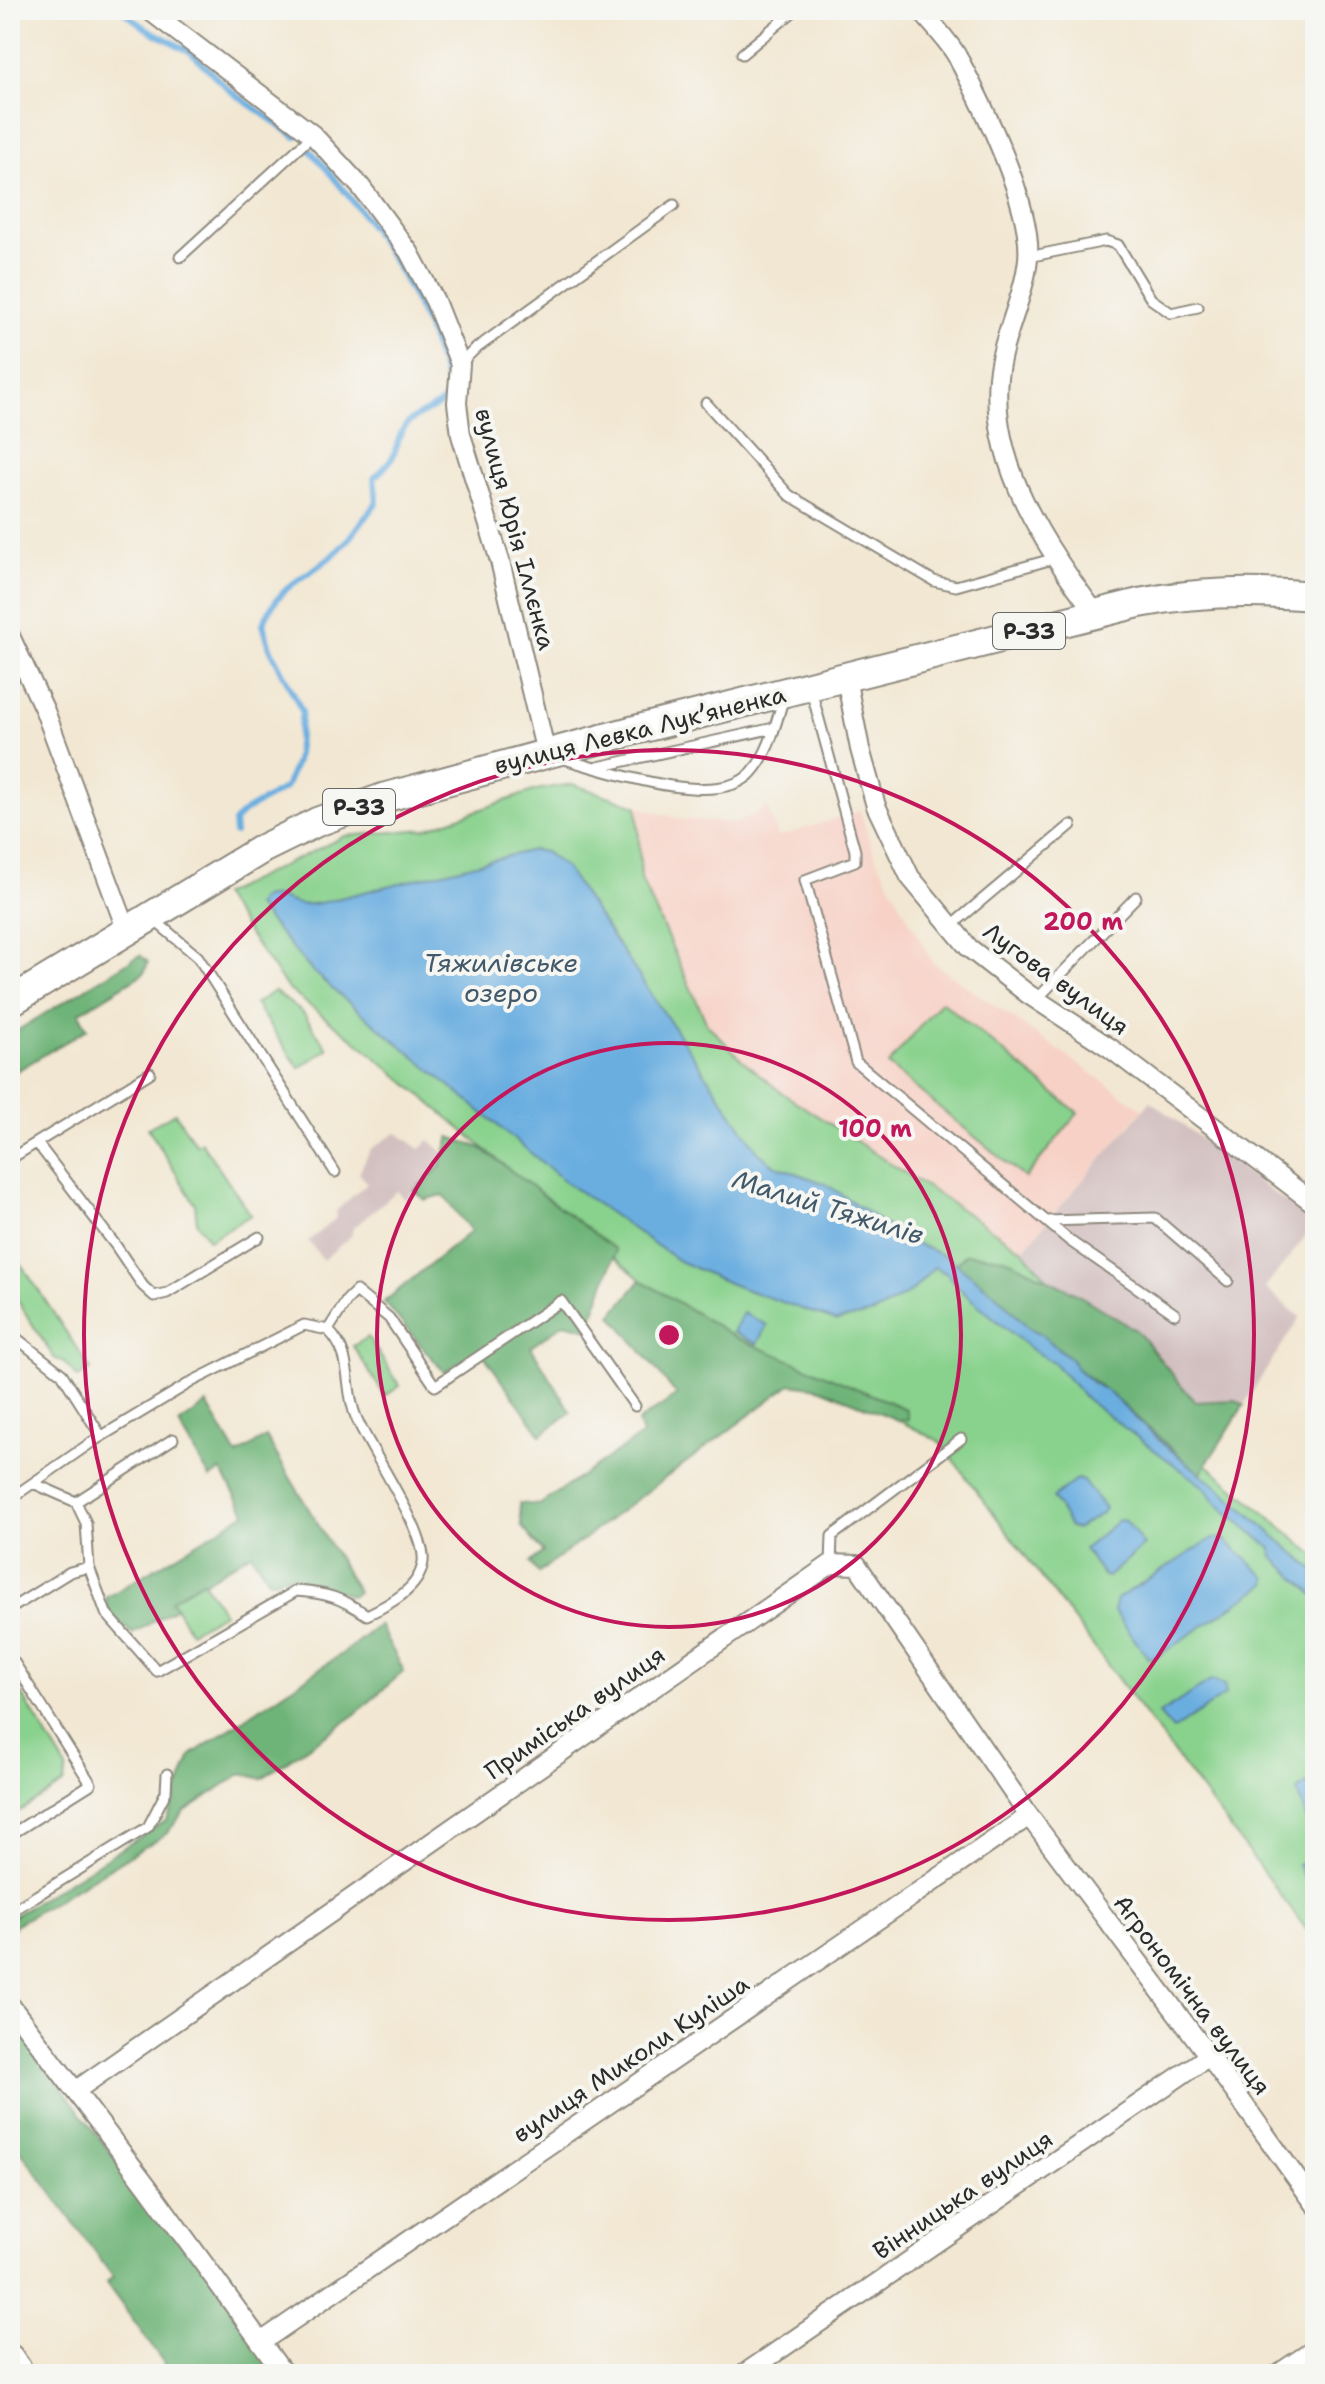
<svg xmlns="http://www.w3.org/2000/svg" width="1325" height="2384" font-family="'Shantell Sans',sans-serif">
<rect width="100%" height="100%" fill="#f6f6f2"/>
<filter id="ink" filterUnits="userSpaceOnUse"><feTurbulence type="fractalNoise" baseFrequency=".0125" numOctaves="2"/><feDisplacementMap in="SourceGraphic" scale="16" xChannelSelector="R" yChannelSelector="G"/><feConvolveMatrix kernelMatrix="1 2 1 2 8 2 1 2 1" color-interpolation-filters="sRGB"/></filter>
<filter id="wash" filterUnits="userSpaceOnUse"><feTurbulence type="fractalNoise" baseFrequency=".006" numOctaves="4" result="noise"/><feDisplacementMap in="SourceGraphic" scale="32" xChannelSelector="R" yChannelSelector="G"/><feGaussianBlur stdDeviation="1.8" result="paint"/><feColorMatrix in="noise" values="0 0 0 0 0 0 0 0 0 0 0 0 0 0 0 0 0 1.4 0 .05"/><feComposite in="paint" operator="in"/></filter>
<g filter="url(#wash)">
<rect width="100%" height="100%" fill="#f2e7d2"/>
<!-- built -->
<path fill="#f7d1c6" d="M637 806 678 819 735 823 753 816 767 806 778 837 860 811 875 856 932 962 1143 1109 1023 1250 781 1092 742 1060 707 1024 641 879Z"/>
<!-- industrial -->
<path fill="#d2bfbf" d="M1151 1101 1315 1224 1265 1288 1300 1317 1206 1464 1023 1250Z
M396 1132 420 1149 429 1140 445 1154 440 1168 405 1199 397 1191 353 1228 351 1236 323 1260 308 1241 335 1219 337 1210 367 1183 359 1173 370 1150Z"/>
<!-- green -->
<path fill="#89d28d" stroke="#5a7e5c" stroke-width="2" d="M572 784 637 806 641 879 707 1024 742 1060 781 1092 1023 1250 1206 1464 1315 1555V1941L939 1441 737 1338 641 1280 361 1045 288 989 221 895 345 836 425 829 536 790Z
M274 991 303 1013 328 1049 299 1068 255 1004Z
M941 1001 1078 1113 1025 1178 888 1065Z
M175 1113 196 1145 201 1142 251 1215 209 1240 197 1223 195 1204 148 1128Z
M10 1247 91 1370 78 1378 64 1362 54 1358 10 1289Z
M368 1337 400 1386 385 1396 353 1346Z
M203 1581 224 1613 190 1632 171 1600Z
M10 1675 67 1769 63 1784 10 1817Z"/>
<!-- forest -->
<path fill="#6eb478" stroke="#4c7052" stroke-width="2" d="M140 955 148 962 144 973 79 1013 87 1029 10 1075V1035Z
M450 1137 481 1148 616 1250 588 1329 564 1323 531 1347 571 1412 541 1435 480 1350 444 1372 384 1302 471 1231 443 1195 424 1200 415 1190 440 1167Z
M966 1254 1005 1258 1077 1294 1137 1331 1195 1402 1235 1400 1244 1405 1200 1474 1107 1391 1076 1368 1072 1360 1038 1332 1030 1329 995 1294 956 1264Z
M641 1280 737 1338 906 1409 908 1419 900 1421 819 1388 791 1384 538 1573 530 1563 543 1552 522 1527 519 1503 539 1505 642 1435 638 1422 677 1395 612 1315Z
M207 1404 237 1455 266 1437 358 1592 351 1596 292 1575 269 1581 251 1553 204 1583 202 1581 171 1600 176 1608 132 1634 109 1612 106 1598 246 1513 221 1471 210 1478 179 1424Z
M379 1625 404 1671 352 1717 261 1779 242 1773 184 1812 166 1834 27 1918 15 1925 10 1935V1918L167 1820 191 1755 343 1653Z
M10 2018 133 2183 147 2186 282 2374H172L106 2283 113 2277 10 2136Z"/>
<!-- water -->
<path fill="#6baee0" stroke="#4b6c86" stroke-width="2" d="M532 850 545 852 565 867 759 1153 774 1165 826 1184 906 1239 949 1258 995 1294 1030 1329 1038 1332 1072 1360 1076 1368 1093 1383 1107 1391 1163 1444 1224 1492 1315 1571V1596L1273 1557 1271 1548 1218 1505 1204 1487 1086 1399 1053 1362 1033 1351 964 1293 946 1273 934 1267 912 1291 874 1313 836 1321 733 1285 679 1261 567 1183 336 992 311 970 256 906 260 899C277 892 284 901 299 904 306 905 314 904 320 903Z
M743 1313 767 1325 757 1344 733 1332Z
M1077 1479 1083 1481 1105 1508 1101 1514 1076 1529 1070 1527 1053 1498Z
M1119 1520 1126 1521 1144 1545 1108 1577 1104 1576 1084 1549Z
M1213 1538 1224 1539 1267 1578 1266 1584 1155 1658H1148L1114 1611 1117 1599Z
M1212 1680 1224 1685 1226 1694 1173 1730 1159 1714Z
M1315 1778V1844L1297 1791Z
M1315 1856V1883L1308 1885 1298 1865Z"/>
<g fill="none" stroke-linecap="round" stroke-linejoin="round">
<!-- stream -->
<path stroke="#6baee0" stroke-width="6" d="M121 10 147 29 191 52 229 90 296 137
M235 833 234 822 245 811 285 788 296 762 302 711 270 648 263 624C280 583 302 581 333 555 350 541 363 519 377 502L374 478C380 472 388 465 392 458 399 444 397 431 413 419 428 408 438 411 449 393 425 297 375 223 310 150"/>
</g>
</g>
<g filter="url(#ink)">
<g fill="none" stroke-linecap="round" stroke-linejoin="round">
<defs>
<path id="service" d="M742 54 795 10
M180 257 313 135
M1028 257 1106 241 1118 245 1151 299 1171 313 1198 307
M460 364 474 350 674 205
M706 403 789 495 934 581 956 586 1056 558
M811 690 855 851V861L805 880 856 1062 1070 1241 1175 1314
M561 758C603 770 719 811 752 772 770 752 776 722 784 697
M598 767 774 728
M153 919 198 957 335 1172
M951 926 1071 825
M1037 999 1136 897
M37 1143 116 1246 143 1286 154 1296 167 1293 259 1237
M10 1159 150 1073
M1046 1221 1155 1218 1228 1281
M10 1333 62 1374 101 1436
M33 1483 76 1502 86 1523 89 1567 106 1613 157 1671 296 1591C328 1593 341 1598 367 1615 388 1605 420 1589 423 1562 427 1532 369 1449 356 1417 343 1386 355 1357 328 1330
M10 1499 92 1442 193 1381 304 1325 328 1330 347 1300 356 1291 389 1318 435 1386 561 1301 635 1406
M76 1502 173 1439
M831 1564 832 1536 961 1439
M10 1609 70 1572 89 1567
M10 1656 91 1784 10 1835
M10 1912 148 1827 166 1792 167 1774"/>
<path id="minor" d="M149 10 313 135 361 187 409 252 435 301 460 364 457 403 461 435 500 561 546 753
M921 10C933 26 949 41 958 58 983 105 1033 207 1028 259 1024 299 1002 337 998 377 990 466 1046 547 1096 614
M10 636 45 711 127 931
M846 678 860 749 876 806 910 877 969 948 1028 994 1110 1048 1315 1204
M10 2005 147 2186 284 2374
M75 2091 831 1564 857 1565 1029 1816 1209 2056 1315 2204
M261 2342 1029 1816
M13 2355 26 2374
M744 2374 1209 2056
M1278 2374 1315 2349"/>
<path id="primary" d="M10 1002 262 849 317 822 383 798 631 731 1139 603C1198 591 1255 591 1315 596"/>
</defs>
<!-- service casing -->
<use href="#service" stroke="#8e897e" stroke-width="13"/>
<!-- minor casing -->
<use href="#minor" stroke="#8e897e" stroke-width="22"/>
<!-- primary casing -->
<use href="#primary" stroke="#8e897e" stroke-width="32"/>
<!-- service -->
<use href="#service" stroke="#fff" stroke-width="9"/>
<!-- minor -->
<use href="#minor" stroke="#fff" stroke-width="18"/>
<!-- primary -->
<use href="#primary" stroke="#fff" stroke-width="28"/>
</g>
</g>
<!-- distance rings -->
<g fill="none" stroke="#c2185b" stroke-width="4">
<circle cx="669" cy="1335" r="292"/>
<circle cx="669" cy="1335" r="585"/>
</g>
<g text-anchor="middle" stroke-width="8" stroke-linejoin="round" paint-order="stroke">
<!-- shield labels -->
<g fill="#f6f6f2" stroke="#686867" stroke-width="2">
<rect x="993" y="613" width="72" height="36" rx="6"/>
<rect x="323" y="789" width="72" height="36" rx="6"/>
</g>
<g font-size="22" font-weight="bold" fill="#2b2b2b">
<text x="1029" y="639">Р-33</text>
<text x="359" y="815">Р-33</text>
</g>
<!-- street labels -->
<g font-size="24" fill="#2b2b2b" stroke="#f6f6f2">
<text transform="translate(515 529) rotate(75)" y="8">вулиця Юрія Іллєнка</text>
<text transform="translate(640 730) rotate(-14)" y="8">вулиця Левка Лукʼяненка</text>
<text transform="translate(1056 979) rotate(36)" y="8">Лугова вулиця</text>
<text transform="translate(575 1713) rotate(-35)" y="8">Приміська вулиця</text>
<text transform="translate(1192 1995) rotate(53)" y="8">Агрономічна вулиця</text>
<text transform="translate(631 2059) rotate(-34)" y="8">вулиця Миколи Куліша</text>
<text transform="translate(963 2195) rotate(-34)" y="8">Вінницька вулиця</text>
</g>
<!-- water labels -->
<g font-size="26" font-style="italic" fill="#41596a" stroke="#f6f6f2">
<text x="501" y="972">Тяжилівське<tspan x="501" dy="30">озеро</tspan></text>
<text transform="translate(828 1207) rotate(17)" y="9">Малий Тяжилів</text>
</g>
</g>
<circle cx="669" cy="1335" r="12" fill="#c2185b" stroke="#f6f6f2" stroke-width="4"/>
<g font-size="24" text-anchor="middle" font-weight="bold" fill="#c2185b" stroke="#f6f6f2" stroke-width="8" stroke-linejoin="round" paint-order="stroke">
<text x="1083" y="930">200 m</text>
<text x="875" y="1137">100 m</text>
</g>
<!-- margin -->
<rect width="1325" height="2384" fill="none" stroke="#f6f6f2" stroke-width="40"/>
</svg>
